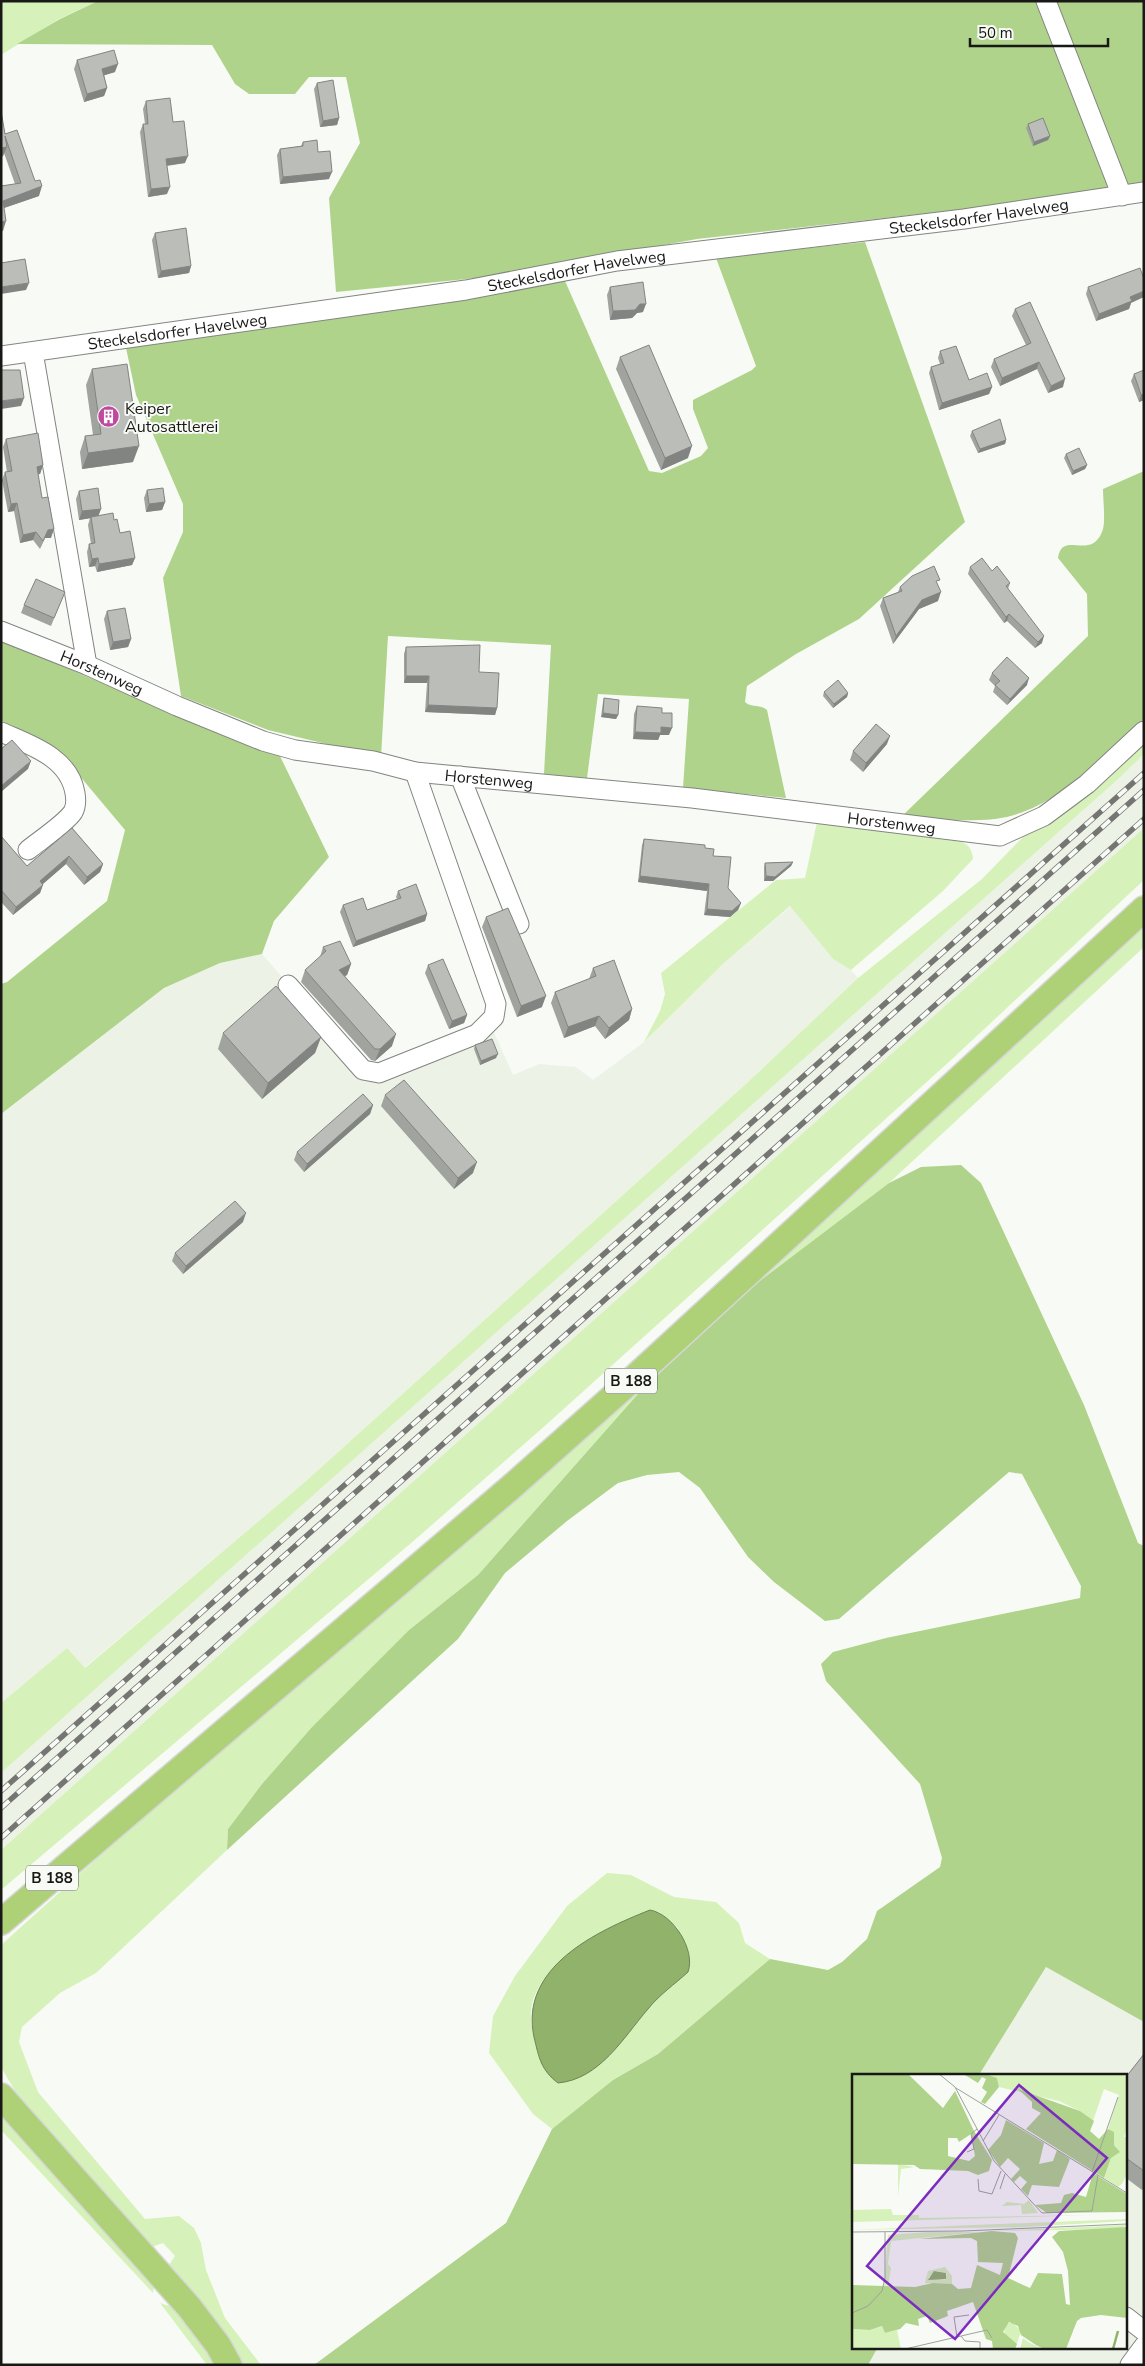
<svg xmlns="http://www.w3.org/2000/svg" width="1145" height="2366" font-family="'Nunito Sans',sans-serif">
<rect width="100%" height="100%" fill="#f8fbf5"/>
<!-- built -->
<path fill="#ecf3e6" d="M1144 754V828L1 1850V1773Z
M791 906 833 959 851 970 858 978 747 1083 306 1481 84 1668 67 1648 1 1703V1114L164 988 220 963 262 954 374 1081 494 1032 513 1075 539 1064 576 1067 593 1080 644 1042 724 963Z
M1046 1967 1144 2022V2365H868L878 2347H1126V2075H979Z"/>
<!-- green -->
<path fill="#d6f2ba" fill-rule="evenodd" d="M1 1H98L59 19 1 55Z
M1144 740V754L1117 780 1 1773V1703L67 1648 85 1668 306 1481 747 1083 858 978 982 879 1023 837 1062 809Z
M817 822 962 842C970 846 972 850 973 859L943 891 851 970 833 959 790 906 724 963 644 1042 660 1011 665 994 661 973 776 880 805 878Z
M1144 828V880L950 1061 547 1424 417 1538 1 1890V1850Z
M1144 927V947L889 1183 732 1302Z
M645 1386 478 1575 409 1630 312 1727 262 1784 228 1829 227 1850 96 1973 60 1993 22 2027 19 2042 38 2092 145 2219 179 2216 194 2228 201 2243 206 2270 225 2318 261 2365H243L230 2339 169 2265 175 2256 163 2243 152 2247 21 2101 1 2067V1945L174 1789Z
M607 1873 631 1875 674 1897 716 1902 739 1923 745 1943 770 1959 658 2054 613 2080 552 2129 533 2114 489 2053 493 2016 515 1976 567 1906ZM650 1910 659 1912 678 1928 688 1972C675 1984 659 1995 648 2009 623 2038 600 2079 558 2083 552 2069 535 2042 532 2028 520 1968 606 1928 650 1910Z
M1 2113 154 2281 153 2293 1 2130Z
M160 2303 176 2308 215 2365H207Z"/>
<!-- forest -->
<path fill="#b0d38b" d="M98 1H1144V185L1098 194 697 239 487 277 336 292 329 198 360 143 346 77H309L295 94H249L235 84 212 45 17 44 60 19Z
M865 242 965 522 859 619 796 654 747 686 745 702C751 708 760 704 767 710L786 798 683 788 689 699 598 694 587 778 544 774 551 645 388 636 381 757 268 730 181 696 163 578 183 532V504L136 395 126 348 565 281 649 471 662 473 701 456 708 448 693 409V400L752 370 756 366 716 258Z
M1144 471V719C1100 758 1056 811 995 819 964 822 930 819 899 819L1088 636 1087 594 1058 558C1062 530 1090 561 1102 532 1106 524 1103 500 1103 489Z
M1 640 177 715 279 754 329 857 274 921 262 954 220 963 164 988 1 1114V984L7 982 107 901 125 830 68 762 1 720Z
M961 1165 981 1183 1084 1405 1138 1543 1144 1546V2022L1046 1967 979 2075H854V2347H878L868 2365H314L506 2223 552 2129 613 2080 658 2054 770 1959 828 1970 842 1962 867 1939 877 1911 940 1867 942 1858 920 1784 826 1681 821 1664 833 1652 886 1638 1080 1598 1081 1586 1022 1474 1009 1472 839 1619 825 1621 774 1582 748 1557 700 1488 679 1472 647 1475 618 1483 567 1521 505 1573 458 1639 227 1850 228 1829 262 1784 312 1727 409 1630 478 1575 645 1386 732 1302 889 1183 921 1167Z"/>
<!-- water -->
<path fill="#90b26b" stroke="#6c8452" d="M650 1910C673 1914 696 1950 688 1972 675 1984 659 1995 648 2009 623 2038 600 2079 558 2083 541 2070 539 2058 534 2037 519 1967 597 1931 650 1910Z"/>
<g fill="none" stroke-linecap="round" stroke-linejoin="round">
<defs>
<g id="minor">
<path d="M1046 1 1122 196"/>
<path d="M33 352 87 665"/>
<path id="s1" d="M1 356 466 290 617 261 964 219 1144 192"/>
<path id="s2" d="M1 631 87 665 177 706 263 741 295 750 373 761 415 772 692 798 1000 836 1044 816 1087 784 1144 731"/>
<path d="M1 732C30 745 69 757 75 793 76 799 76 807 73 812 66 823 39 841 28 850"/>
<path d="M460 776 519 924"/>
<path d="M288 985 363 1070 379 1073 477 1034 494 1017 496 1004 415 772"/>
<path d="M1126 2317 1144 2331"/>
<path d="M1130 2365 1144 2346"/>
</g>
<path id="major" d="M1 1922 509 1489 634 1378 1144 909
M1 2096 189 2307 218 2345 229 2365"/>
</defs>
<!-- minor casing -->
<use href="#minor" stroke="#828580" stroke-width="21"/>
<!-- major casing -->
<use href="#major" stroke="#d5d6d5" stroke-width="28"/>
<!-- minor -->
<use href="#minor" stroke="#fff" stroke-width="19"/>
<!-- major -->
<use href="#major" stroke="#aed076" stroke-width="25"/>
<defs>
<path id="rail" d="M1 1791 1144 773
M1 1808 1144 790
M1 1838 1144 819"/>
</defs>
<!-- rail casing -->
<use href="#rail" stroke="#757673" stroke-width="5.5"/>
<!-- rail -->
<use href="#rail" stroke="#f8fbf5" stroke-width="4" stroke-dasharray="11" stroke-linecap="butt"/>
</g>
<!-- wall -->
<path fill="#a0a39e" d="M77 60 115 72 104 75 107 88 104 96 84 102 74 69Z
M317 83 339 118 337 125 320 127 314 89Z
M146 101 173 122 185 163 167 166V194L148 197 140 132 143 124H145L143 109Z
M1 111 5 134 39 196 4 208 3 231H1V186L15 184 4 153 3 156 1 157Z
M1028 124 1050 136 1048 140 1033 146 1026 128Z
M303 142 318 152 329 179 280 184 277 155 280 149 301 146Z
M155 233 191 266 189 273 158 278 152 240Z
M610 287 643 312 637 313 632 318 610 320 607 295Z
M1088 287 1131 303 1129 309 1096 321 1086 294Z
M1015 309 1063 387 1048 393 1037 369 1000 386 991 367 994 359 1026 345 1012 316Z
M940 351 969 380 992 387 989 394 939 410 929 373 931 367 940 364 938 358Z
M620 357 688 458 661 470 616 369Z
M92 369 133 462 82 469 80 452 85 436 93 435 86 385Z
M1134 374 1144 400 1139 402 1131 381Z
M972 431 1006 440 1005 444 978 453 970 436Z
M6 439 43 465 40 474H38L42 498 51 538H45L40 549 33 540 20 543 14 511 8 512 2 480 5 472H7L3 447Z
M1066 454 1087 465 1085 469 1072 475 1064 458Z
M147 490 165 502 162 510 146 512 144 498Z
M79 491 101 509 98 516 114 520 120 533 135 558 132 565 97 572 95 566 89 567 87 552 89 544H91L88 525 90 518 79 520 76 499Z
M970 567 992 571 1010 583 1008 589 1042 643 1035 648 1007 621 1004 623 968 574Z
M938 585V601L919 609 893 644 880 606 883 598 898 592 900 587Z
M65 592 51 626 21 613 24 605Z
M107 611 131 639 128 647 110 650 104 619Z
M406 647 479 672 497 708 495 715 425 712 427 683H404V654Z
M992 673 1027 685 1007 705 993 692 995 686 989 680Z
M824 692 848 693 847 697 833 708 823 696Z
M604 698 618 715 616 719 601 717 603 702Z
M637 706 662 713 669 735H660L658 740 633 739 634 714Z
M887 744 863 772 850 760 853 751Z
M72 828 103 864 100 872 84 885 66 864 43 884 40 893 13 915 1 902V836L27 866Z
M644 839 705 848 713 856 728 888 741 903 738 910 730 917 704 915 707 891 638 882 642 845Z
M793 862 791 866 773 881H764V867L765 863Z
M398 891 427 914 425 921 353 947 340 912 343 905 367 910 397 899 396 897Z
M486 917 542 1007 517 1017 482 927Z
M323 947 351 964 347 975 345 976 392 1046 375 1061 371 1060 301 982 305 970 320 957Z
M428 965 467 1015 464 1023 449 1029 425 973Z
M593 968 632 1009 629 1020 605 1039 595 1026 564 1038 551 1003 555 992 589 979Z
M223 1033 321 1037 315 1053 262 1099 218 1049Z
M475 1045 496 1058 480 1065 474 1049Z
M385 1095 473 1173 454 1189 381 1106Z
M373 1105 370 1114 304 1172 294 1160 297 1152Z
M243 1222 183 1274 172 1261 175 1253Z
M1144 2054V2188L1142 2190 1126 2178V2077Z"/>
<!-- shaded-wall -->
<path fill="#828481" d="M118 64 115 72 99 77 102 69Z
M107 88 104 96 84 102 87 94Z
M339 118 337 125 320 127 323 121Z
M1050 136 1048 140 1033 146 1034 142Z
M7 147 3 156 1 157V148Z
M188 156 185 163 163 166 166 159Z
M332 172 329 179 280 184 283 177Z
M42 186 39 196 1 209 3 201Z
M170 187 167 194 148 197 151 189Z
M6 221 3 231H1V222Z
M191 266 189 273 158 278 161 271Z
M29 283 26 290 1 294V287Z
M1144 291V297L1131 303 1129 309 1096 321 1099 314 1130 297Z
M640 304H646L643 312 637 313 632 318 610 320 613 311Z
M1039 362 1037 369 1000 386 1002 378Z
M1065 379 1063 387 1048 393 1051 386Z
M992 387 989 394 939 410 942 403Z
M1144 394V400L1139 402 1141 395Z
M24 398 21 406 1 409V401Z
M1006 440 1005 444 978 453 980 449Z
M139 446 133 462 82 469 88 453Z
M692 446 688 458 661 470 665 458Z
M43 465 40 474 34 475 37 467Z
M1087 465 1085 469 1072 475 1073 471Z
M165 502 162 510 146 512 149 504Z
M17 503 14 511 8 512 11 504Z
M101 509 98 517 79 520 82 511Z
M54 529 51 538H45L40 549 48 530Z
M36 532 33 540 20 543 23 535Z
M98 558 95 566 89 567 92 559Z
M135 558 132 565 97 572 99 564Z
M941 592 938 601 919 609 893 644 896 636 922 600Z
M1009 614 1007 621 1004 623 1006 617Z
M1044 636 1042 643 1035 648 1038 642Z
M131 639 128 647 110 650 113 642Z
M406 676H429L427 683H404Z
M1029 678 1027 685 1007 705 1010 699Z
M848 693 847 697 833 708 834 704Z
M428 705 497 708 495 715 425 712Z
M603 713 618 715 616 719 601 717Z
M661 727 672 728 669 735H660L658 740 633 739 635 732Z
M890 736 887 744 863 772 866 763Z
M31 761 28 769 1 792V786Z
M69 856 66 864 37 889 40 881Z
M793 862 791 866 773 881H764L766 876Z
M103 864 100 872 84 885 87 877Z
M640 876 709 884 707 891 638 882Z
M43 885 40 893 13 915 16 907Z
M741 903 738 910 730 917 704 915 707 909Z
M427 914 425 921 353 947 356 941Z
M351 964 347 975 335 981 339 970Z
M546 996 542 1007 517 1017 521 1006Z
M632 1009 629 1020 605 1039 609 1028Z
M467 1015 464 1023 449 1029 452 1021Z
M599 1016 595 1026 564 1038 568 1027Z
M396 1034 392 1046 375 1061 380 1049Z
M321 1037 315 1053 262 1099 268 1083Z
M498 1054 496 1058 480 1065 481 1061Z
M373 1105 370 1114 304 1172 307 1164Z
M477 1162 473 1173 454 1189 458 1178Z
M246 1213 243 1222 183 1274 186 1266Z"/>
<!-- building -->
<path fill="#babdb8" stroke="#828481" d="M114 50 118 64 102 69 107 88 87 94 77 60Z
M333 80 339 118 323 121 317 83Z
M170 98 173 122 184 121 188 156 166 159 170 187 151 189 143 124H148L146 101Z
M1 111 5 134 17 130 35 181 40 180 42 186 3 201 6 221 1 222V186L21 183 5 136 7 147 1 148Z
M1043 118 1050 136 1034 142 1028 124Z
M317 140 318 152 330 151 332 172 283 177 280 149 303 146V142Z
M186 228 191 266 161 271 155 233Z
M25 259 29 283 1 287V263Z
M1140 268 1144 279V291L1130 297 1132 301 1099 314 1088 287Z
M643 282 646 304H640L635 310 613 311 610 287Z
M1030 302 1065 379 1051 386 1039 362 1002 378 994 359 1031 343 1015 309Z
M649 345 692 446 665 458 620 357Z
M956 346 969 380 987 373 992 387 942 403 931 367 944 363 940 351Z
M127 364 139 446 88 453 85 436 101 434 92 369Z
M1 370H20L24 398 1 401Z
M1144 370V394L1141 395 1134 374Z
M1000 419 1006 440 980 449 972 431Z
M38 433 43 465 37 467 42 498 48 497 54 529 48 530 43 541 36 532 23 535 17 503 11 504 5 472 12 471 6 439Z
M1079 448 1087 465 1073 471 1066 454Z
M98 488 101 509 82 511 79 491Z
M163 488 165 502 149 504 147 490Z
M113 513 114 520 117 519 120 533 130 531 135 558 99 564 98 558 92 559 89 544 95 543 91 517Z
M982 558 992 571 997 566 1010 583 1006 586 1044 636 1038 642 1009 614 1006 617 970 567Z
M934 566 940 580 936 581 941 592 922 600 896 636 883 598 902 591 900 587 912 576Z
M36 579 65 592 54 618 24 605Z
M125 608 131 639 113 642 107 611Z
M480 645 479 672 499 673 497 708 428 705 429 676H406V647Z
M1007 657 1029 678 1010 699 995 685 1000 681 992 673Z
M838 680 848 693 834 704 824 692Z
M604 698 619 700 618 715 603 713Z
M637 706 662 708V713H672V728L661 727V733L635 732Z
M876 724 890 736 866 763 853 751Z
M12 740 31 761 1 786V749Z
M72 828 103 864 87 877 69 856 40 881 43 885 16 907 1 890V836L27 866Z
M644 839 705 845V848L714 849 713 856 731 857 728 888 741 903 732 911 707 909 709 884 640 876Z
M793 862 775 877 766 876 765 863Z
M416 884 427 914 356 941 343 905 363 898 367 910 401 898 398 891Z
M508 908 546 996 521 1006 486 917Z
M340 941 351 964 339 970 396 1034 380 1049H375L305 970 326 951 323 947Z
M443 959 467 1015 452 1021 428 965Z
M614 960 632 1009 609 1028 599 1016 568 1027 555 992 596 976 593 968Z
M276 986 321 1037 268 1083 223 1033Z
M492 1039 498 1054 481 1061 475 1045Z
M404 1080 477 1162 458 1178 385 1095Z
M363 1094 373 1105 307 1164 297 1152Z
M235 1201 246 1213 186 1266 175 1253Z
M1144 2054V2171L1126 2158V2077Z"/>
<!-- icons -->
<defs>
<symbol id="building-disc" viewBox="-11 -11 22 22"><circle r="9.5" fill="#bf49a0" stroke="#f8fbf5"/><path d="M-4-6H4V6H1V3H-1V6H-4ZM-2.5-4.3h1.7v1.8h-1.7ZM.8-4.3h1.7v1.8H.8ZM-2.5-1h1.7V.8h-1.7ZM.8-1h1.7V.8H.8Z" fill="#fff"/></symbol>
</defs>
<g fill-rule="evenodd">
<use href="#building-disc" x="96" y="404" width="25" height="25"/>
</g>
<g text-anchor="middle" stroke-width="4" stroke-linejoin="round" paint-order="stroke">
<!-- shield labels -->
<g fill="#f8fbf5" stroke="#5b5d5a" stroke-width="1">
<rect x="605" y="1368.5" width="52" height="25" rx="4"/>
<rect x="26" y="1865.5" width="52" height="25" rx="4"/>
</g>
<g font-size="15" font-weight="bold" fill="#181917">
<text x="631" y="1386">B 188</text>
<text x="52" y="1883">B 188</text>
</g>
<!-- street labels -->
<g font-size="16" fill="#181917" stroke="#f8fbf5">
<text dy="6" stroke="none"><textPath href="#s1" startOffset="988">Steckelsdorfer Havelweg</textPath></text>
<text dy="6" stroke="none"><textPath href="#s1" startOffset="582">Steckelsdorfer Havelweg</textPath></text>
<text dy="6" stroke="none"><textPath href="#s1" startOffset="178">Steckelsdorfer Havelweg</textPath></text>
<text dy="6" stroke="none"><textPath href="#s2" startOffset="109">Horstenweg</textPath></text>
<text dy="6" stroke="none"><textPath href="#s2" startOffset="514">Horstenweg</textPath></text>
<text dy="6" stroke="none"><textPath href="#s2" startOffset="919">Horstenweg</textPath></text>
</g>
<!-- poi labels -->
<g font-size="16" fill="#181917" stroke="#f8fbf5" text-anchor="start">
<text x="125" y="414">Keiper<tspan x="125" dy="18">Autosattlerei</tspan></text>
</g>
</g>
<!-- overview -->
<g transform="translate(852 2074)">
<rect width="275" height="275" fill="#f8fbf5"/>
<path d="M134 0H275V53L272 63H275V100L270 110 266 113 252 104 259 84 267 77 262 71V59L256 55 267 21 252 15 241 47 228 37 207 27 147 13 145 4ZM46 90 63 93 49 95 46 122ZM177 126 186 139 170 140 169 131 150 132 155 128 172 130ZM39 135 41 141H67V144L244 141 0 148V136ZM275 145V147L172 153 0 156ZM275 151 268 155 140 157ZM76 158H128L39 167 36 190 39 194 36 212 32 213 36 161ZM93 193 100 202V210L73 209 76 197ZM84 197 95 199 93 206 76 204ZM154 249H161L169 257 165 270 152 261ZM31 252 33 259 45 256 49 275H0V255L18 256ZM171 264 176 268 191 275H168Z" fill="#d6f2ba" fill-rule="evenodd"/>
<path d="M0 0H56L91 34 103 17 122 57 140 86 137 97 126 101 116 97 68 95 62 91 0 90ZM119 60 123 82 117 87 96 82V64H105L107 68ZM134 0 145 4 147 13 133 30 129 28 135 18 130 14 134 5 130 3 126 9 113 1ZM166 15 228 37 242 47 238 57 247 65 256 55 262 58V71L268 78 259 84 252 104 174 55 189 39 180 34V28ZM154 46 192 69 187 90 201 87 205 76 218 85 207 113 180 111 176 122 169 115 175 108 168 102 162 108 159 105 168 95 156 84 148 93 136 76 149 61ZM241 99 275 120V138L195 139 183 131 209 129 212 121 220 119 234 123ZM275 153V244L249 241 229 244 225 247 214 275H192L184 271 169 261 166 252 157 248 151 258 165 270 163 275H141L140 267 134 265 121 228 95 237 96 242 78 249 75 242 66 245 67 252 54 249 48 255 33 259 30 252 18 256 0 255V211L63 213 81 209 100 210 106 215 119 214 125 191 148 201 151 189 126 188 125 167 119 164 67 165 140 157 163 159 166 164 156 204 178 214 186 199 210 200 214 230 218 231 216 197 211 178 200 163 207 157Z" fill="#b0d38b" fill-rule="evenodd"/>
<path d="M82 197 94 199V205L76 206Z" fill="#90b26b"/>
<path fill="none" stroke="#90b26b" stroke-width="2.5" d="M261 275 266 257"/>
<path fill="none" stroke="#9ea19c" stroke-width="1" d="M87 0 103 13 142 87 190 139 240 137 246 101M104 14 275 119M131 67 147 41M115 78 122 75 119 60 125 55M240 98 266 23M126 105 127 117 140 120 149 97M148 115 153 100M0 158 111 157 275 150M0 239 16 232 30 217 33 204V158M109 262 113 267 128 268V275M105 263 102 243 117 241M53 275 135 256 140 264"/>
<path fill="#7b2cbf" fill-opacity="0.15" stroke="#7b2cbf" stroke-width="2.5" d="M167 11 255 84 103 265 15 192Z"/>
<rect width="275" height="275" fill="none" stroke="#181917" stroke-width="2.5"/>
</g>
<!-- border -->
<rect width="1145" height="2366" fill="none" stroke="#181917" stroke-width="5"/>
<!-- scale -->
<path d="M970 38v8h138v-8" fill="none" stroke="#181917" stroke-width="2.5"/>
<text x="978" y="38" font-size="15" fill="#181917" stroke="#f8fbf5" stroke-width="4" paint-order="stroke">50 m</text>
</svg>
